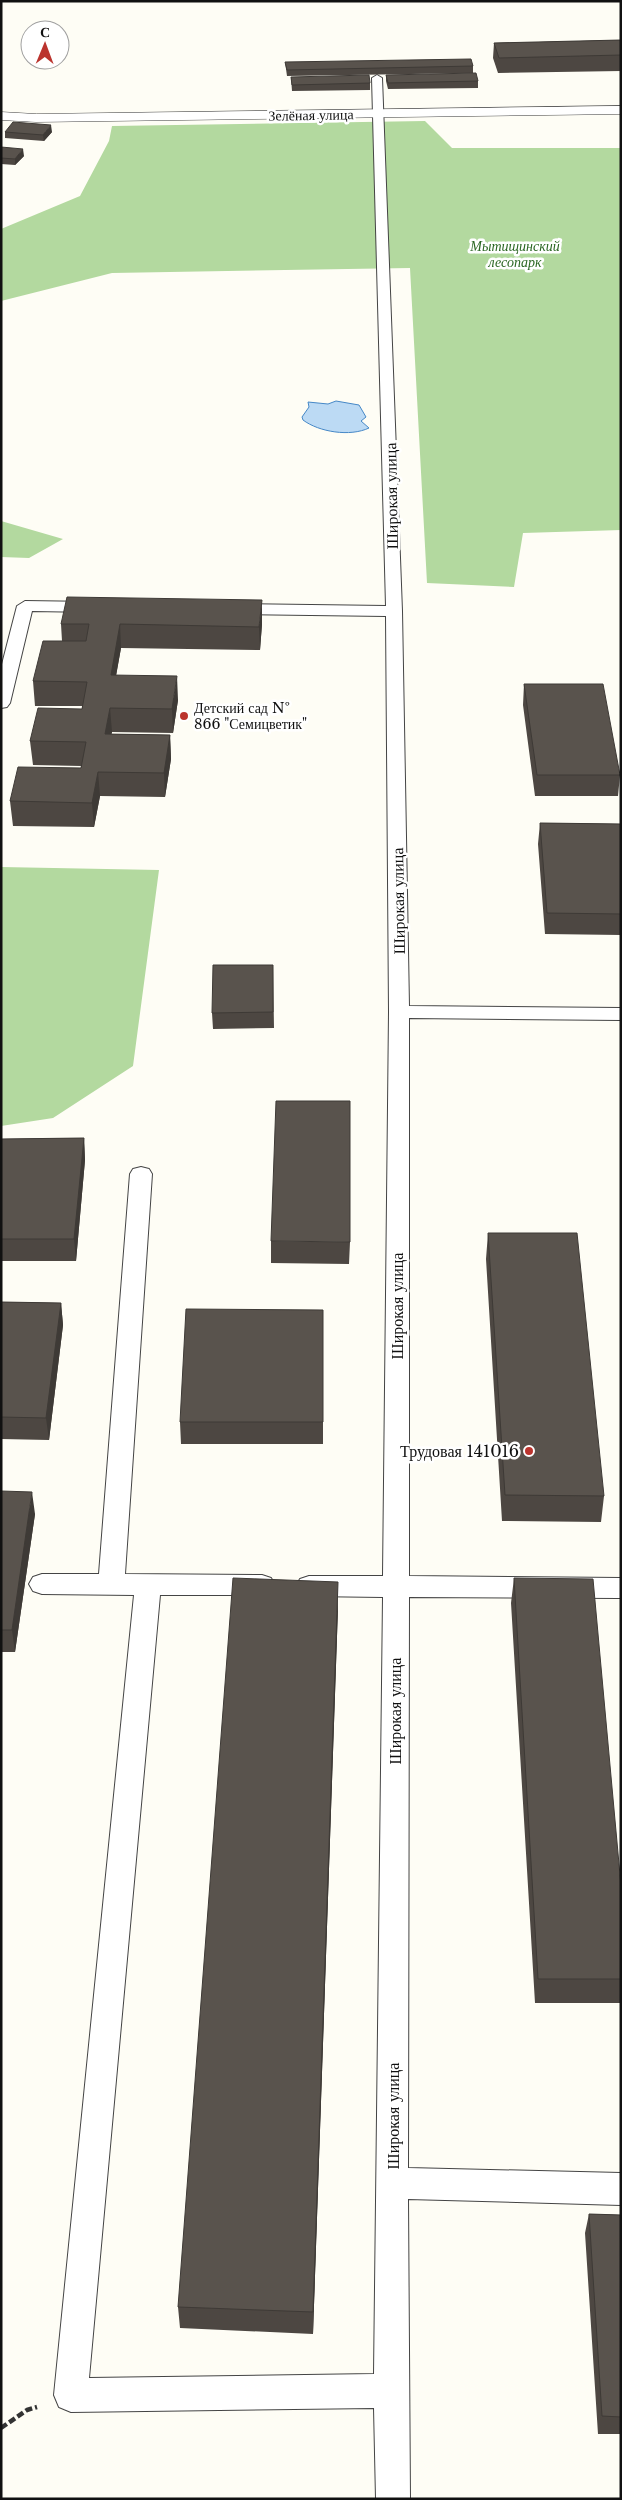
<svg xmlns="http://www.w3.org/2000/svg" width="622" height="2500" font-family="'Libre Baskerville',serif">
<rect width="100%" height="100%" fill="#fefdf5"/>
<!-- forest -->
<path fill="#b3d99f" d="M425 121 452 148H621V530L523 533 514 587 427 583 410 268 112 273 1 301V229L80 196 109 141 112 126Z
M1 521 63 539 29 558 1 557Z
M1 867 159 870 133 1066 53 1118 1 1126Z"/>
<!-- water -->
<path fill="#bcdaf4" stroke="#4688c7" d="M336 401 359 405 366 417 361 421 369 428C350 437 319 432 303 420L302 417 309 407 308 402 328 404Z"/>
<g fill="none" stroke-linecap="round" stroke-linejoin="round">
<defs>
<path id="lane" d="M377 75 382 78 402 611 409 1006 621 1008V1020L409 1018V1576L621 1578V1598L409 1597 408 2168 621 2173V2205L408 2199 410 2499H376L374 2408 71 2412 59 2407 54 2395 134 1595 42 1594 33 1591 29 1584 33 1577 42 1574H99L130 1174 133 1169 141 1167 149 1169 152 1174 125 1574 262 1575 271 1578 275 1585 271 1592 262 1595H160L89 2378 374 2374 383 1597 309 1596 300 1593 296 1586 300 1579 309 1576H383L389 1012 386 616 231 614 223 609 231 604 386 606 372 78Z
M25 601 94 602 102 607 94 612 32 611 10 703 7 707 1 708V668L17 606Z"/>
<path id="street" d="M621 106V114L36 122 1 120V112L36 114Z"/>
</defs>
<!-- lane casing -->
<use href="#lane" stroke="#444" stroke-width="2"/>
<!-- street casing -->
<use href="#street" stroke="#444" stroke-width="1"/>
<!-- path -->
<path stroke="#333" stroke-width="4.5" stroke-dasharray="7 3" stroke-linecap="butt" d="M1 2428 27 2410 37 2407"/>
<!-- lane -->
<use href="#lane" fill="#fff" fill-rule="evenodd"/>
<!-- street -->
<use href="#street" fill="#fff" fill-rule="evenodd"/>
</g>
<!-- wall -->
<path fill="#4d4742" d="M621 40V71L498 73 493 58 494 43Z
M285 62 473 66V73L287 76Z
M386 75 478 81V88L388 89 386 81Z
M291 77 370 83V90L292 91Z
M5 132H52L44 141 5 138Z
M1 147 24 156 15 165 1 164Z
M61 624H262L260 650 121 648 116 675 178 700 173 733 112 732 111 734 170 735 171 759 165 797 100 796 94 827 13 826 10 801 81 768V766L33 765 30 741 82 709V706H35L33 681 62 641Z
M524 684 620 775 618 796H535L523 705Z
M540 823 621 824V935L545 934 538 844Z
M273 965 274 1028 213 1029 212 1013Z
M84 1138 85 1160 76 1261H1V1139Z
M488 1233 604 1496 601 1522 502 1521 486 1259Z
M271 1241 350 1242 349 1264 271 1263Z
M1 1302 61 1303 63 1325 49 1440 1 1439Z
M323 1310V1444H181L180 1422Z
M1 1491 35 1514 15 1652H1Z
M514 1578 621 1886V2003H535L511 1603Z
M338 1607 313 2334 180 2328 178 2307Z
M589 2214 621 2215V2434H598L585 2233Z"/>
<!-- shaded-wall -->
<path fill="#3e3a36" d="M51 125 52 132 44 141 43 135Z
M23 149 24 156 15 165V159Z
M262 600V624L260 650 259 627Z
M120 624 121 648 112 699 111 675Z
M177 676 178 700 173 733 172 709Z
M110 708 112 732 107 758 105 734Z
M170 735 171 759 165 797 164 773Z
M98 772 100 796 94 827 92 803Z
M84 1138 85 1160 76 1261 74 1239Z
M61 1303 63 1325 49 1440 46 1418Z
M32 1492 35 1514 15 1652 12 1630Z
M338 1582V1607L313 2334V2312Z"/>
<!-- building -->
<path fill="#59534d" stroke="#3e3a36" d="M621 40V55L499 58 494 43Z
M471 59 473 66 287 70 285 62Z
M476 73 478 81 388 83 386 75Z
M369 75 370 83 292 85 291 77Z
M13 122 51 125 43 135 5 132Z
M1 147 23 149 15 159 1 158Z
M67 597 262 600 259 627 120 624 111 675 177 676 172 709 110 708 105 734 170 735 164 773 98 772 92 803 10 801 18 767 81 768 86 742 30 741 38 708 82 709 87 682 33 681 43 641H86L89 624H61Z
M524 684H603L620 775H537Z
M540 823 621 824V914L547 913Z
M213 965H273V1012L212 1013Z
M276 1101H350V1242L271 1241Z
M84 1138 74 1239H1V1139Z
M488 1233H577L604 1496 505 1495Z
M1 1302 61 1303 46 1418 1 1417Z
M186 1309 323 1310V1422H180Z
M1 1491 32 1492 12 1630H1Z
M233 1578 338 1582 313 2312 178 2307Z
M514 1578 593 1579 621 1886V1979H538Z
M589 2214 621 2215V2417L602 2416Z"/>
<!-- markers -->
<g fill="#bb342e" stroke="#fff" stroke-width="2">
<circle cx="184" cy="716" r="5"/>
<circle cx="529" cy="1451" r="5"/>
</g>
<g text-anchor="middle" stroke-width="5" stroke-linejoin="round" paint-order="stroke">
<!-- far-street labels -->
<g font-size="14" fill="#111" stroke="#fff">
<text transform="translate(311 115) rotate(-1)" y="5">Зелёная улица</text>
</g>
<!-- far-park labels -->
<g font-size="14" font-style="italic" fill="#2b6723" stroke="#fff">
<text x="515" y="251">Мытищинский<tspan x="515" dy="16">лесопарк</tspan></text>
</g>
<!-- far-poi labels -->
<g font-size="14" fill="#111" stroke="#fff" text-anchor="start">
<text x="194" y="713">Детский сад №<tspan x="194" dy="16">866 "Семицветик"</tspan></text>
</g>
<!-- street labels -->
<g font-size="16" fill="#111" stroke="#fff">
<text transform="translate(391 496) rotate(-91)" y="6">Широкая улица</text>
<text transform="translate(398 901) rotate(-91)" y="6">Широкая улица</text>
<text transform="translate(397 1306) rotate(-90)" y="6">Широкая улица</text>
<text transform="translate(395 1711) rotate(-90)" y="6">Широкая улица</text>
<text transform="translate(393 2116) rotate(-90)" y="6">Широкая улица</text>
</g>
<!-- poi labels -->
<g font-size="16" fill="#111" stroke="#fff" text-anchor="end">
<text x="519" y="1457">Трудовая 141016</text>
</g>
</g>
<!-- border -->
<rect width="622" height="2500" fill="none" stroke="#111111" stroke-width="5"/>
<!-- north arrow -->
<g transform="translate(45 45) rotate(1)"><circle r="24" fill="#ffffff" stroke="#a0a0a0"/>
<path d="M0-4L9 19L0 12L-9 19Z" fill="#bb342e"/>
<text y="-8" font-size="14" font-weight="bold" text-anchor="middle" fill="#111111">С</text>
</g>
</svg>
